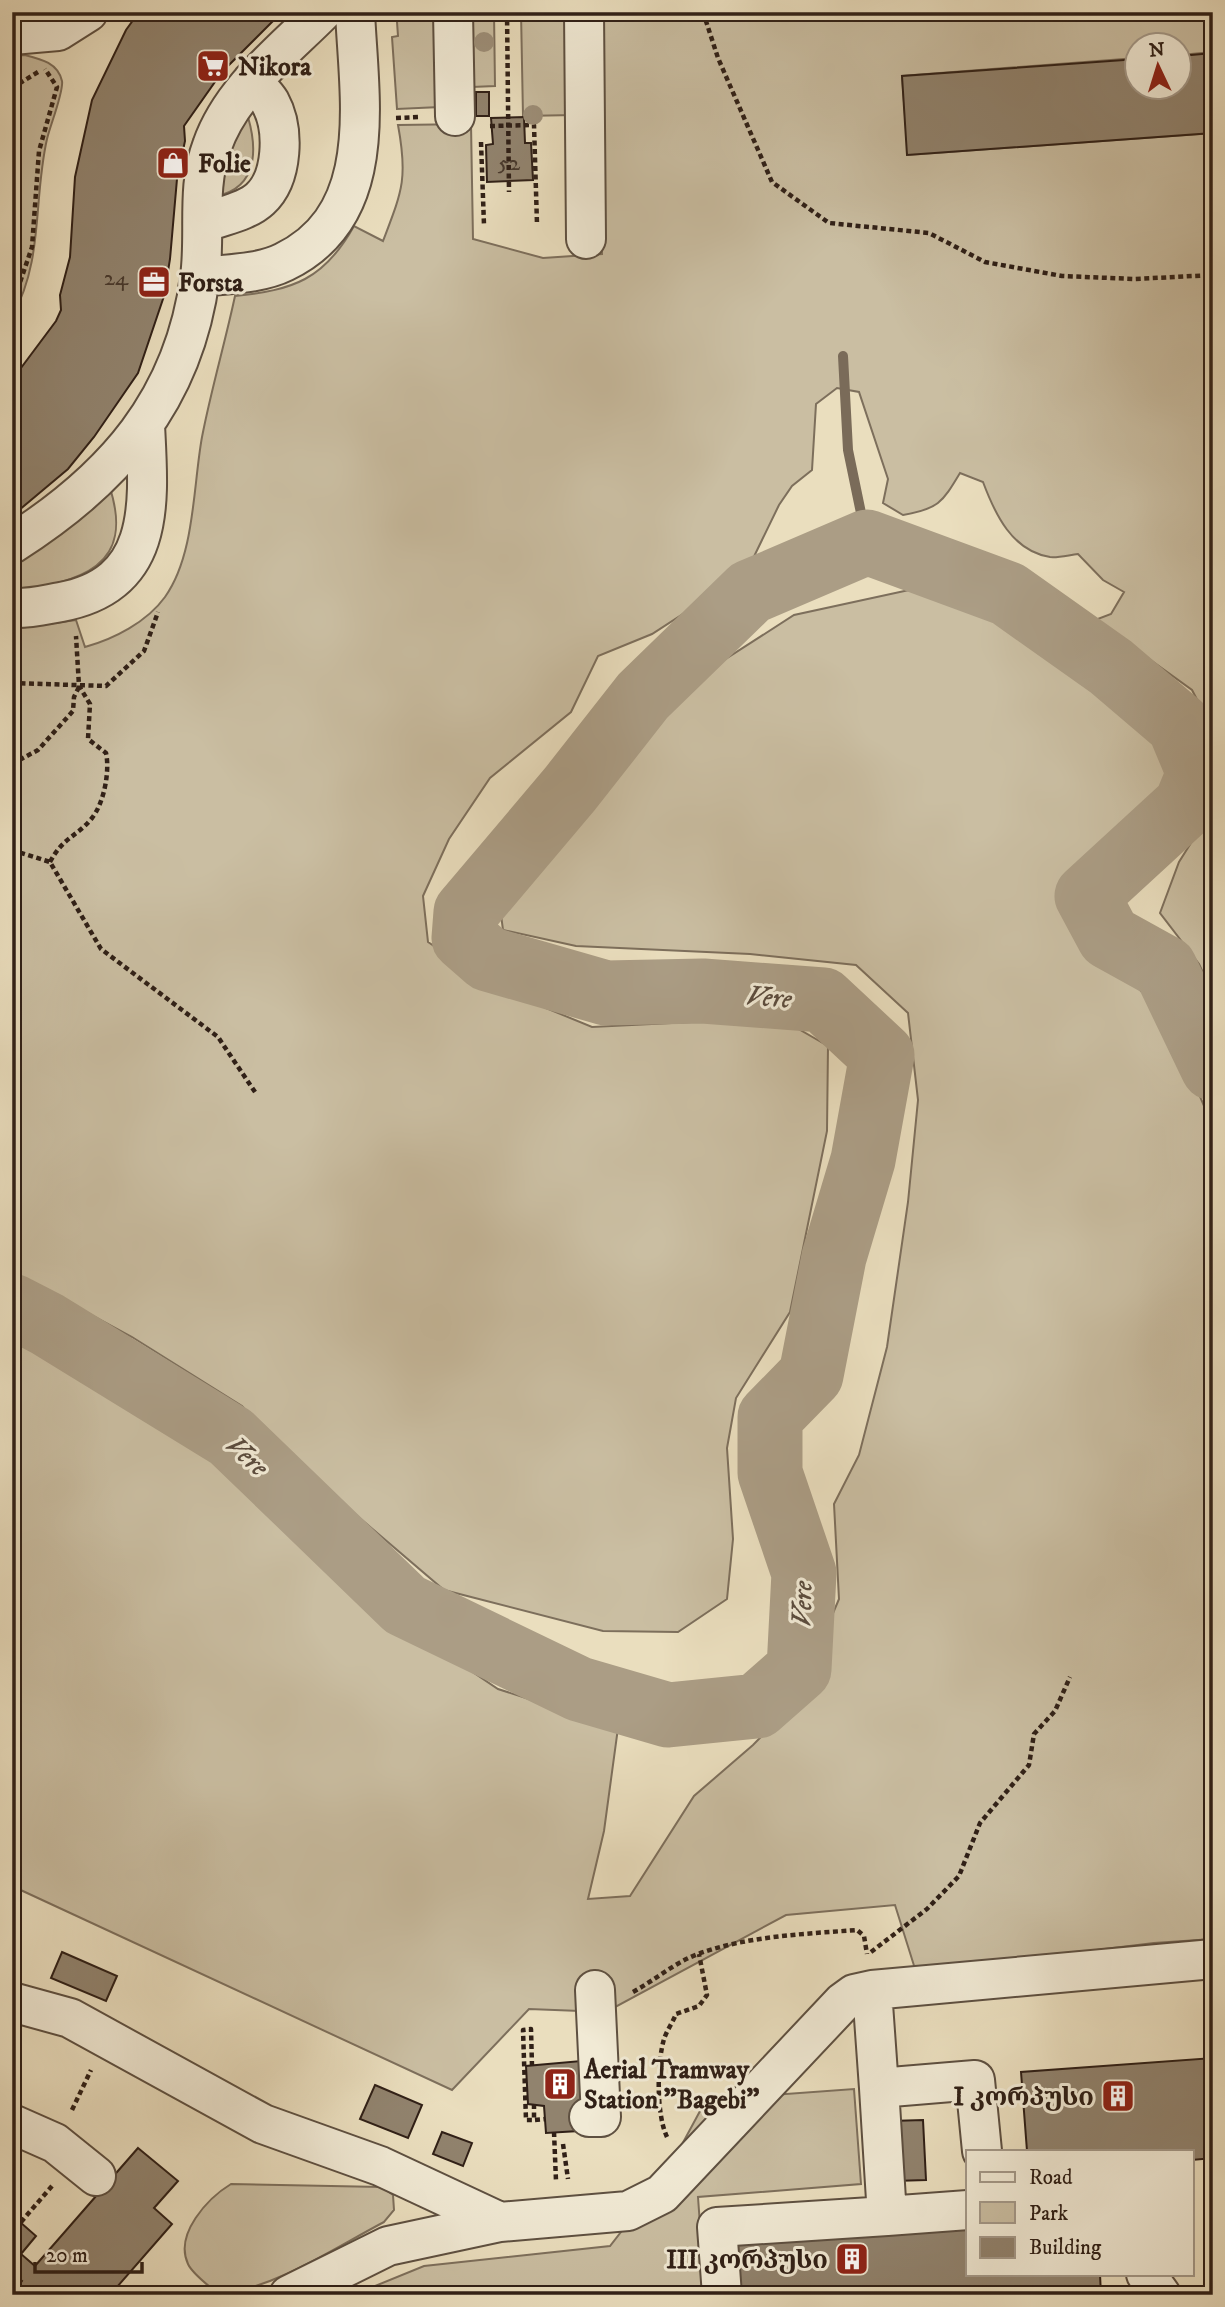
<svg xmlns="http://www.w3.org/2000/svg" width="1225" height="2307" font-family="'IM FELL DW Pica','Noto Serif Georgian',serif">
<rect width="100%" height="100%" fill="#eadebe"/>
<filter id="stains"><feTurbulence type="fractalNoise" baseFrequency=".00286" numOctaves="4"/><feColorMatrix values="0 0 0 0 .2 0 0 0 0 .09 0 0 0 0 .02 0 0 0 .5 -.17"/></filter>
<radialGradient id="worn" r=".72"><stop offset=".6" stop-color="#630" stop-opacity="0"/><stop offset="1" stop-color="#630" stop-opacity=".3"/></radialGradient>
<!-- green -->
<path fill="#cabea2" stroke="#7d6f5c" stroke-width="2" d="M404 12H437L440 107 397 109 392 37 398 36 397 22Z
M472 12H494L495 86 472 87Z
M521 12H574V115L523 116Z
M599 12H1213V52L1180 55V46H1138L1137 58 902 76 908 155 1213 133V730L1192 690 1095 620 1111 614 1124 592 1103 580 1078 554C1069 555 1058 558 1050 557 1012 551 995 514 983 482L960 473C942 503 938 509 903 515L883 503 888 479 859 392 837 388 816 404 812 470 792 486 779 505 746 573 652 634 598 656 571 712 490 778 449 839 423 896 428 942 495 987 592 1027 712 1021 795 1027 828 1046 827 1131 790 1312 736 1398 727 1448 733 1539 727 1599 678 1632 603 1631 444 1590 294 1462 242 1406 132 1337 12 1272V629L76 620 85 647C114 639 147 622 165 597 195 555 193 486 202 437 211 390 225 343 235 296 293 290 324 280 354 226L383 241C402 191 408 179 398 125L471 124 473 239 543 258 602 254Z
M25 55C41 59 58 63 62 81 64 91 50 126 47 139 33 200 44 260 12 317V56Z
M248 117C259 155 255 192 210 197L214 167Z
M109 485C137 568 80 581 12 592V560Z
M909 590 961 591 1038 635 1168 750 1171 794 1109 839 1076 875 1079 917 1107 958 1165 1014 1213 1127V1939L1154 1943 916 1972 895 1905 786 1915 606 2012 529 2009 452 2090 12 1886V1337L105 1382 239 1477 363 1598 498 1689 618 1728 604 1831 588 1899 630 1896 694 1796 753 1745 796 1701 839 1599 834 1504 859 1455 887 1347 908 1202 918 1100 908 1013 856 965 750 954 576 946 503 930 499 900 569 833 693 680 794 615Z
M1213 808V994L1199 964 1160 913 1179 862Z
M854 2089 861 2184 698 2197 705 2295H353L424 2266 610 2246 666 2174 706 2100Z
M231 2184 382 2187 393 2195 394 2210 384 2222C331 2250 279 2286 219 2295 210 2286 193 2275 188 2264 174 2234 208 2198 231 2184Z"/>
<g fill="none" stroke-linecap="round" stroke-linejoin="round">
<!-- stream -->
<path stroke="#7a6b59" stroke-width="10" d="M843 356 848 450 867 542"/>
<!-- river -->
<path stroke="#ab9d85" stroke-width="65" d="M12 1306 47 1324 231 1437 405 1605 579 1689 668 1715 757 1706 799 1669 804 1573 770 1473V1417L811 1375 834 1257 863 1160 882 1055 823 1000 703 991 606 993 488 959 464 938 466 912 570 789 643 696 750 592 867 542 1008 594 1111 667 1179 725 1199 773 1186 805 1087 896 1109 937 1165 968 1213 1068"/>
</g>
<!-- building -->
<path fill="#91836e" stroke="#302017" stroke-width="2" d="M139 12H282L222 72 184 126 185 141 177 179 170 259 164 296 138 373 94 437 68 469 12 516V380L56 321 61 310 60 295 70 257 75 177 92 100 126 30Z
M1213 53V133L907 155 902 76 1138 59V88H1180V56Z
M476 92H489V116H476Z
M524 117 525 143H531L533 180 487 182 486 145 493 144 491 118Z
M62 1952 117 1976 106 2001 51 1978Z
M1213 2058V2158L1192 2160V2151H1027L1021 2072Z
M581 2061 584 2103 579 2131 546 2133 544 2106 528 2104 526 2066Z
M375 2085 422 2105 408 2138 360 2119Z
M923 2120 926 2180 894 2181 891 2121Z
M442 2132 472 2143 463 2166 433 2154Z
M138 2148 178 2181 154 2208 172 2224 110 2295H12L22 2281 12 2273V2215L36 2236 21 2254 35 2266Z
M968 2227V2274H1100L1101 2295H738L735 2244Z"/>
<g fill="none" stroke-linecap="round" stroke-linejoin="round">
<defs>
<path id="minor" d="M453 12 455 116
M584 12 586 239
M12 35 58 31 88 12
M215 219C230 214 248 210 260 199 283 178 285 129 270 102 266 95 258 88 252 81
M200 277C227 274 260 274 284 262 381 215 359 100 355 12
M12 544C114 479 184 400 200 277 206 233 196 188 212 146 231 91 282 52 322 12
M12 608C29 609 44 605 61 602 157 584 149 503 145 425
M872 1990 879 2088 975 2080 982 2151
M12 2002 70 2018 263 2124 380 2166 500 2222
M879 2088 887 2216 968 2210
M589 2117H601L595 1990
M12 2124 55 2143 96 2176
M1146 2274 1161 2295
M289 2295 388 2246 500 2222 628 2211 662 2194 843 2002 854 1994 872 1990 1213 1959
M722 2295 717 2227 887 2216"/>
</defs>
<!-- minor casing -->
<use href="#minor" stroke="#5e5041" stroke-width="42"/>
<!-- path -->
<path stroke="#302017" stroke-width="4.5" stroke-dasharray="5 3.5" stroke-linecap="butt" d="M507 12 509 192
M703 12 718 58 772 182 829 223 929 233 985 262 1062 276 1135 279 1213 275
M12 88 38 72
M396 118 419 117
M490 126 534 125 537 224
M481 142 484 225
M12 298 20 302
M12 306 32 247 39 151 57 87 45 69
M12 683 106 686 144 651 158 612
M12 764 38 750 73 711 74 697 79 687
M12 850 50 862 101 949 218 1037 257 1095
M50 862C64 836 77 837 92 818 104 803 110 771 106 753L88 739 90 704 79 686 76 636
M871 1952 927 1909 959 1876 980 1823 1029 1765 1034 1734 1055 1711 1070 1677
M633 1992C655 1980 674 1963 698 1954 747 1936 804 1934 857 1930L864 1936 867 1954
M532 2066 531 2029 523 2030 526 2120H534
M534 2104V2120L545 2119
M72 2110 91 2070
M554 2132 556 2181
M667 2137C656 2114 657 2063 664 2039 667 2030 673 2022 676 2014L699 2006 707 1995 699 1954
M563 2144 568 2179
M21 2222 52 2186
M1196 2291 1213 2290"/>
<!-- minor -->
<use href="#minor" stroke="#f1ead5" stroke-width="38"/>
</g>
<!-- trees -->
<g fill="#9d8f79">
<circle cx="484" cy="42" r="10"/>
<circle cx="533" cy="115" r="10"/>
</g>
<!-- icons -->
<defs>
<symbol id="supermarket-square" viewBox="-11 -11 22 22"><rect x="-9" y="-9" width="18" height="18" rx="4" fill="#8f2418" stroke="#f1ead5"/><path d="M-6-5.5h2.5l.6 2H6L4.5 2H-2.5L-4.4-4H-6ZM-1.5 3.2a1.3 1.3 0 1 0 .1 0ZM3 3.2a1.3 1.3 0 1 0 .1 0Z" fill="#fff"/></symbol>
<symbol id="shop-square" viewBox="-11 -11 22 22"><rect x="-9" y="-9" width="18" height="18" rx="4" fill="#8f2418" stroke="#f1ead5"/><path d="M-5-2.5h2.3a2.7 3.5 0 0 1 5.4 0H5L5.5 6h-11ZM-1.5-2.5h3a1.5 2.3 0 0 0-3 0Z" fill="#fff"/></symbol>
<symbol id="office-square" viewBox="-11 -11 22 22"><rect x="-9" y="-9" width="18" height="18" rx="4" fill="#8f2418" stroke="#f1ead5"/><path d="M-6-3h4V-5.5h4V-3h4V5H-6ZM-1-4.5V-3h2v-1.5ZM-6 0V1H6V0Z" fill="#fff"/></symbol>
<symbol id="building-square" viewBox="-11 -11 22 22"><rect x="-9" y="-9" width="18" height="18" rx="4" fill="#8f2418" stroke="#f1ead5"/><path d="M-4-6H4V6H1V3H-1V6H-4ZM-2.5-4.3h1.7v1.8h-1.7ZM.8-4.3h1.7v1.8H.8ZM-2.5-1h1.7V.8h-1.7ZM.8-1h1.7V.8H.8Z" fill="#fff"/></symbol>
</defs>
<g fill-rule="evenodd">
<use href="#supermarket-square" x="194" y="47" width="38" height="38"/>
<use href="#shop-square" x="154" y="144" width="38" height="38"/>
<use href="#office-square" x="135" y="263" width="38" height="38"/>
<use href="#building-square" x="541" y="2065" width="38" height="38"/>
<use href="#building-square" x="1099" y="2077" width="38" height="38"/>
<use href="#building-square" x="833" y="2240" width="38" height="38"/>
</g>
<g text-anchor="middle" stroke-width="6" stroke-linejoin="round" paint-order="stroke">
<!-- number labels -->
<g font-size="23" fill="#48392d">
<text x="509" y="170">52</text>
<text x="116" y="285">24</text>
</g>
<!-- poi labels -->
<g font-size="26" font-weight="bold" fill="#302017" stroke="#f1ead5" text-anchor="start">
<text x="238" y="75">Nikora</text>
<text x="198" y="172">Folie</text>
<text x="178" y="291">Forsta</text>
<text x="584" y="2078">Aerial Tramway<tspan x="584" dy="30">Station "Bagebi"</tspan></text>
<text x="1094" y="2105" text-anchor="end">I კორპუსი</text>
<text x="828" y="2268" text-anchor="end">III კორპუსი</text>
</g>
<!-- water labels -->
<g font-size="28" font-style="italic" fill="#5b4c3e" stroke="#f1ead5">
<text transform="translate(769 996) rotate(4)" y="10">Vere</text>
<text transform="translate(248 1455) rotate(42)" y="10">Vere</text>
<text transform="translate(801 1604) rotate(-89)" y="10">Vere</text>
</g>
</g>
<!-- margin -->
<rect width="1225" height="2307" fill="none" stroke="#eadebe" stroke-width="42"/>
<rect x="14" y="14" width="1197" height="2279" fill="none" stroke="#302017" stroke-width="3.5"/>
<rect x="21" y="21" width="1183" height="2265" fill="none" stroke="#302017" stroke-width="2"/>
<!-- legend -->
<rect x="966" y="2150" width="228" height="126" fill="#f1ead5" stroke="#a49989" stroke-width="2"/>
<rect x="980" y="2172" width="35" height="10" fill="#f1ead5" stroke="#a49989" stroke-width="2"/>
<text x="1029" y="2184" font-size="21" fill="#302017">Road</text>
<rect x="980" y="2202" width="35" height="21" fill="#cabea2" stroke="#a49989" stroke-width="2"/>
<text x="1029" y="2220" font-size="21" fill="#302017">Park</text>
<rect x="980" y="2237" width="35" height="21" fill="#91836e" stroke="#a49989" stroke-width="2"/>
<text x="1029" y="2254" font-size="21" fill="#302017">Building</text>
<!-- north arrow -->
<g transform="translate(1158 66) rotate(356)"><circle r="33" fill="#f1ead5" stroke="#a49989" stroke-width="2"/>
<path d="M0-5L12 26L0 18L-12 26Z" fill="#8f2418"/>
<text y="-10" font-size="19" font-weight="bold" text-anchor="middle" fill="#302017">N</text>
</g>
<!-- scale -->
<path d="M35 2262v10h107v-10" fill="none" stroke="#302017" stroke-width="3.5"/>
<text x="46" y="2262" font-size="21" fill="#302017" stroke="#f1ead5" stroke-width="5" paint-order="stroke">20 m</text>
<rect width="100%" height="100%" filter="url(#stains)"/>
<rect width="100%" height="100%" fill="url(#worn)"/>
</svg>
